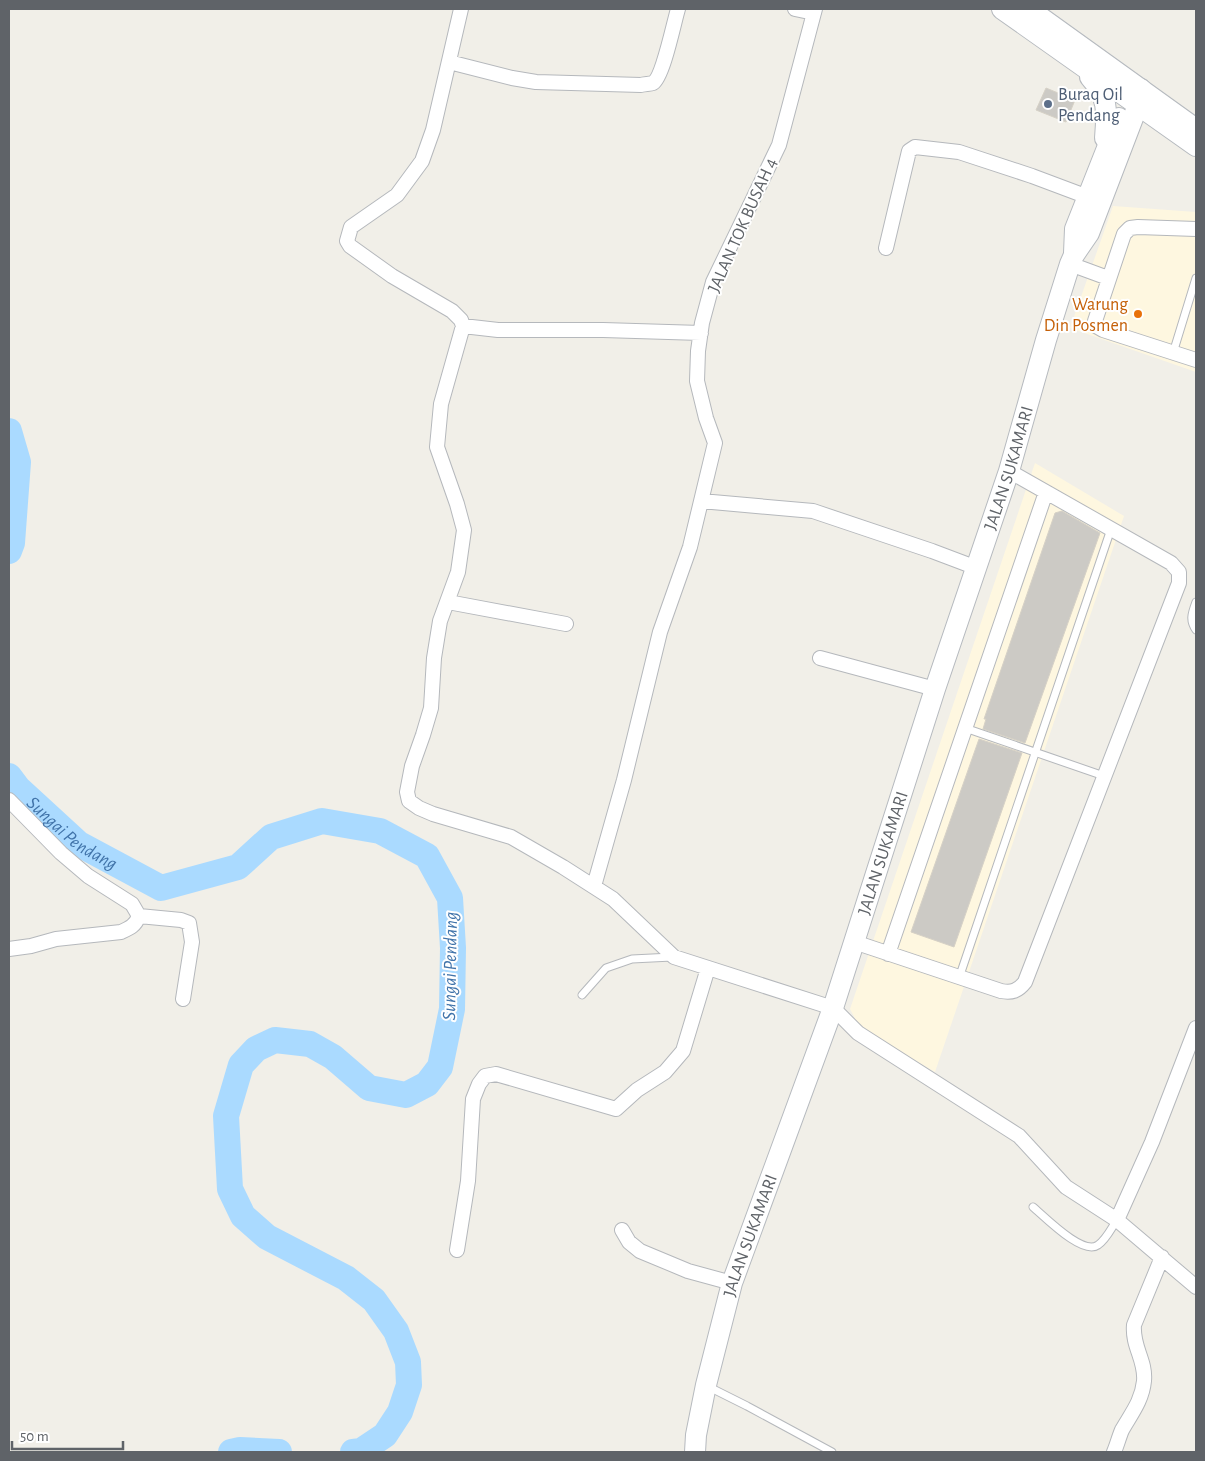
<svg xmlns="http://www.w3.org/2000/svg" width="1205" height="1461" font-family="'Alegreya Sans',sans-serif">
<rect width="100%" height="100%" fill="#f1efe8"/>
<!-- commercial -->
<path fill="#fef7e0" d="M1113 206 1196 212V372L1070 328Z
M1035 463 1124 516 935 1072 860 1028 850 1009Z"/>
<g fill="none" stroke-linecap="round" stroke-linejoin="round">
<!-- river -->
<g stroke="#aadaff" stroke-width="26">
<path d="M9 431 18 462 12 543 9 551"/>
<path id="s1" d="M9 776 18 788 79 844 161 888 238 867 271 837 322 821 380 831 427 856 450 898 453 948 452 1009 440 1067 427 1084 406 1095 369 1088 333 1057 310 1044 275 1040 256 1049 241 1065 226 1116 230 1189 243 1216 267 1237 346 1278 374 1300 396 1331 408 1362 409 1385 400 1412 385 1435 361 1451 353 1452"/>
<path d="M231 1452 240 1450 279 1452"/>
</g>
</g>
<!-- building -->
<path fill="#cccac5" stroke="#d6d1c6" d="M1046 88 1075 100 1066 122 1036 110Z
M1062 511 1100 533 1025 743 983 729 986 719H984L1055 513Z
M979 739 1022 753 954 947 911 932Z"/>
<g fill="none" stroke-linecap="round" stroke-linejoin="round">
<defs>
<path id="lane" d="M1173 353 1196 278
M1196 602C1192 613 1189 620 1196 630
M965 728 1104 776
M959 978 1111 529
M582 995 606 968 632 959 672 957
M1033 1207C1046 1218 1083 1256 1098 1245 1106 1240 1112 1227 1117 1220
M707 1386 747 1406 832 1452"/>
<path id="street" d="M461 9 433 130 422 161 397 195 351 227 347 241 350 246 392 276 452 311 461 320 463 326 441 404 437 447 457 504 464 530 458 572 440 621 434 658 431 708 423 735 412 766 407 792 409 801 419 808 433 814 511 837 563 867 613 899 674 957 833 1008 858 1033 1019 1136 1066 1187 1117 1220 1196 1287
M795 9 814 13
M449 62 512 78 536 82 641 85C644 84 650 84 653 83 663 77 674 22 678 9
M1196 229 1138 227 1130 228 1124 234 1095 321 1096 326 1103 330 1196 360
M886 248 909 151 915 147 959 152 1032 176 1088 197
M1070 264 1108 278
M463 326 498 330H603L701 333
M701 501 813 511 932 551 977 568
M448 602 566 624
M820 658 935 689
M9 800 61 853 88 876 132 904 139 916C135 926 130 928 121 932L56 939 31 946 9 949
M594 886 624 780 660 632 690 547 715 443 706 418 697 381 698 351 702 323 713 282 779 145 815 9
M139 916 181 920 189 923 192 942 183 999
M854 942 1001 991C1012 993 1018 991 1025 982L1179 583V572L1171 563 1009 471
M888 954 1046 492
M1117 1220 1152 1142 1196 1028
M622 1230 629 1242 640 1251 688 1271 732 1283
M457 1250 468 1181 473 1099 479 1084 485 1076 496 1074 616 1109 637 1090 665 1072 683 1051 708 968
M1114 1452C1117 1445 1119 1437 1122 1430 1131 1414 1142 1401 1144 1381 1146 1360 1132 1347 1134 1325L1162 1257"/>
<g id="secondary">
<path d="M1002 9 1196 146"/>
<path d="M1029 9 1196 129"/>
<path d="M1090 77C1109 98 1107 112 1105 138"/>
<path d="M1074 253 1075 229 1119 118"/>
<path id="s2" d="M695 1452 696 1435 706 1385 732 1283 833 1008 935 689 1009 471 1046 340 1070 264 1074 255 1089 233 1138 105 1141 89"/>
</g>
</defs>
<!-- lane casing -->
<use href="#lane" stroke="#b5b8bc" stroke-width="9"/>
<!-- street casing -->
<use href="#street" stroke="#b5b8bc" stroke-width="16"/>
<!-- secondary casing -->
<use href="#secondary" stroke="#b6babf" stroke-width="22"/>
<!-- lane -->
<use href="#lane" stroke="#fff" stroke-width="7"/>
<!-- street -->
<use href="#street" stroke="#fff" stroke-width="14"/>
<!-- secondary -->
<use href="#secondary" stroke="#fff" stroke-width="20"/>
</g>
<!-- markers -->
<circle fill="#5c6f8a" stroke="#fff" stroke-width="2" cx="1048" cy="104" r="5"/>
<circle fill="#e8710a" stroke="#fff" stroke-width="2" cx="1138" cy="314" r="5"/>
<g text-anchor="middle" stroke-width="4" stroke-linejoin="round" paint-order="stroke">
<!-- service labels -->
<g font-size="18" fill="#4e5e75" stroke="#fff" text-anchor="start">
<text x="1058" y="100">Buraq Oil<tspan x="1058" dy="21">Pendang</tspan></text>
</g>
<!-- street labels -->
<g font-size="18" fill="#5f6368" stroke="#fff">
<text transform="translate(742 225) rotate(-66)" y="6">JALAN TOK BUSAH 4</text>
<text dy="6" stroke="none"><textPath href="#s2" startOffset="1034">JALAN SUKAMARI</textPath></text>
<text dy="6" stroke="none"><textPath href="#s2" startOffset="629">JALAN SUKAMARI</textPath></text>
<text dy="6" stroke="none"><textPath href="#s2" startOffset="224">JALAN SUKAMARI</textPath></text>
</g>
<!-- food labels -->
<g font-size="18" fill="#c56008" stroke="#fff" text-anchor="end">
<text x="1128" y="310">Warung<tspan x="1128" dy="21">Din Posmen</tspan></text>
</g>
<!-- water labels -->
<g font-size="19" font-style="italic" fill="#4174aa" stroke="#fff">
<text dy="7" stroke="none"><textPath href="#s1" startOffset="86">Sungai Pendang</textPath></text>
<text transform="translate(449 966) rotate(-89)" y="7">Sungai Pendang</text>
</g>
</g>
<!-- border -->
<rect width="1205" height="1461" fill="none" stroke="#5f6368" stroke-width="20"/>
<!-- scale -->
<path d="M12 1441v8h111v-8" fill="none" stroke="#5f6368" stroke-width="2.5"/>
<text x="20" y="1441" font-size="15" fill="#5f6368" stroke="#ffffff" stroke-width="4" paint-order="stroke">50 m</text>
</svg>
